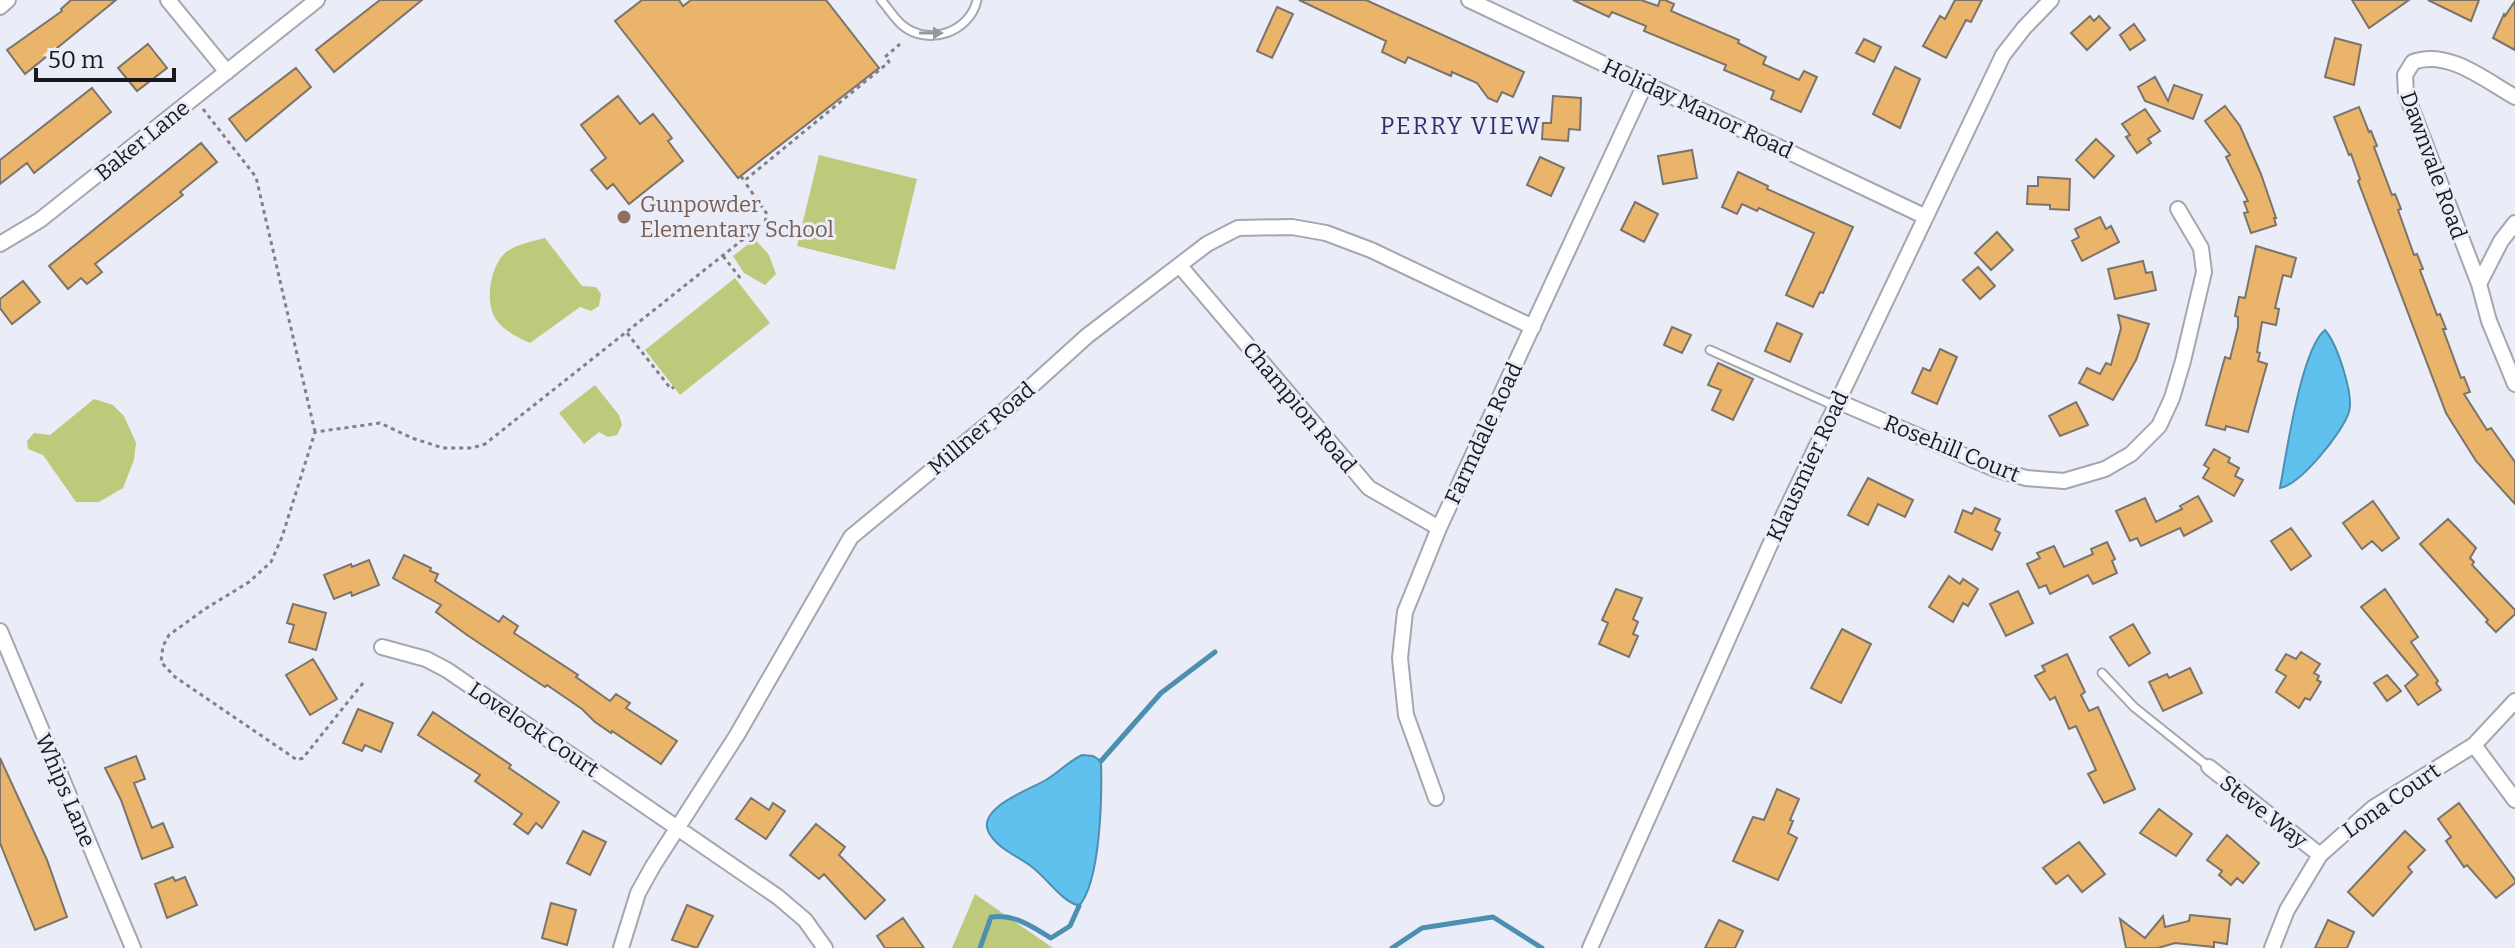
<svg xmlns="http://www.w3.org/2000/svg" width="2515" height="948" font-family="Bitter,serif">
<rect width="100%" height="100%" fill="#eaecf7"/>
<!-- green -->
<path fill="#bdca7c" d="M819 155 917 179 895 270 797 246Z
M545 238 582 286 596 287 601 294 599 306 591 311 580 307 530 343C518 337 503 331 495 318 485 301 490 267 505 253 514 245 533 241 545 238Z
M755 239 769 255 776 274 765 285 744 273 733 256Z
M735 278 770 323 680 395 645 350Z
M595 385 619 415 622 425 617 435 608 437 599 432 584 444 559 413Z
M94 399 113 405 124 416 136 443 134 460 123 488 99 502H76L43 455 28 449 27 441 34 433 50 435Z
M975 894 1053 948H952Z"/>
<!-- water -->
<path fill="#61c1ee" stroke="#4c8fb0" stroke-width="2" d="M2325 330C2337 344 2354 394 2349 412 2343 432 2300 485 2280 488 2286 456 2301 349 2325 330Z
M1082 755 1093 756 1101 761C1102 796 1101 880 1079 906 1060 900 1048 879 1032 867 1018 856 999 850 989 833 975 808 1031 789 1046 780 1059 772 1068 762 1082 755Z"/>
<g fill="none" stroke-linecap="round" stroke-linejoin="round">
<!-- stream -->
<path stroke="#4c8fb0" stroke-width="5" d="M1101 761 1161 693 1215 652
M980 948 991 917C1015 914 1031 926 1051 938L1070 926 1079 906
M1392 948 1422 928 1493 917 1542 948"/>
</g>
<!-- building -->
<path fill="#eab46a" stroke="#7b746b" stroke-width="2" d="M71 0H116L25 74 7 50 62 11 61 9Z
M380 0H422L334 72 316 50Z
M642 0H679L683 6 691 0H826L879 68 738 178 615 21Z
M1299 0H1366L1524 72 1513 97 1502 92 1497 102 1488 98 1477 83 1452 72 1451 76 1408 57 1405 63 1382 52 1386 41Z
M1573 0H1641L1658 6 1660 0H1665L1674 4 1671 11 1739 40 1738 43 1766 57 1763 64 1799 80 1804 71 1817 77 1801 112 1771 99 1774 91 1724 70 1726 65 1644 31 1646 26 1612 12 1609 17Z
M1955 0H1982L1971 22 1966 20 1946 58 1923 46 1940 16 1945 19Z
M2352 0H2409L2369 28Z
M2428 0H2479L2471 21Z
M2515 1V50L2493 38 2504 14 2505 16Z
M1277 7 1293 14 1272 58 1257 51Z
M2090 16 2094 21 2099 16 2110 28 2087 50 2071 33Z
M2134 24 2145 40 2130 50 2120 35Z
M2335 38 2361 45 2354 85 2325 77Z
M1864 39 1881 47 1874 62 1856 53Z
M148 44 167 68 137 91 118 68Z
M1895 67 1920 79 1900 128 1873 114Z
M296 68 311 87 246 141 229 119Z
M2155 77 2168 101 2174 85 2202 95 2193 119 2145 101 2138 87Z
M92 88 111 112 34 173 27 163 0 184V160Z
M618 96 640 124 653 114 672 138 668 141 683 161 629 204 613 184 607 189 591 170 606 158 581 125Z
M1553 96 1581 98 1580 130 1569 129 1568 141 1542 139 1543 123H1551Z
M2225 106 2240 126 2261 174 2276 218H2274L2276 225 2251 233 2244 213 2248 212 2244 202 2248 201 2226 157 2230 155 2205 121Z
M2359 107 2369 132 2371 131 2377 146 2374 147 2392 195 2395 194 2401 209 2398 210 2414 255 2417 254 2423 269 2420 270 2437 315 2440 314 2446 329H2443L2461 378 2464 377 2470 392 2464 394 2487 430 2491 428 2515 462V504L2476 461 2446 413 2358 181 2360 179 2351 154 2349 155 2334 117Z
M2145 109 2160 131 2148 139 2151 143 2137 153 2126 137 2130 135 2122 124Z
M2096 139 2114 156 2094 178 2076 160Z
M201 143 217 162 180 192 183 195 95 264 102 272 87 284 81 278 68 289 49 266Z
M1692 150 1697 178 1663 184 1658 156Z
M1540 157 1564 168 1551 196 1527 185Z
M1738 172 1768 186 1767 189 1853 227 1823 293 1820 292 1813 307 1786 295 1814 233 1759 208 1757 211 1742 204 1737 214 1722 207Z
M2038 177 2070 179 2069 210 2050 209V205L2027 204 2028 186H2038Z
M1635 202 1658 214 1644 242 1621 230Z
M2100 217 2106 229 2111 226 2119 242 2082 261 2072 241 2079 237 2075 229Z
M1997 232 2013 250 1991 270 1975 253Z
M2256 246 2296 258 2291 277 2283 275 2275 308 2279 309 2276 325 2262 322 2257 352 2260 353 2258 361 2267 364 2248 432 2226 426 2225 430 2206 425 2225 357 2230 359 2238 327V317L2235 316 2239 297 2245 298Z
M2143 261 2146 273 2152 272 2156 290 2115 299 2108 269Z
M1978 267 1995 286 1980 299 1963 280Z
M23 281 40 302 12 324 0 308V299Z
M2118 315 2149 324 2136 360 2113 400 2079 383 2087 368 2100 374 2106 363 2111 365 2121 328Z
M1777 323 1802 334 1790 362 1765 351Z
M1672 327 1691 335 1682 353 1664 345Z
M1940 349 1957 357 1937 404 1912 393 1923 368 1930 371Z
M1718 363 1753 379 1733 420 1712 410 1721 390 1708 385Z
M2076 402 2088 425 2060 436 2049 416Z
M2214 449 2230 458 2228 462 2239 468 2235 476 2243 480 2234 496 2203 478 2209 468 2204 465Z
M1868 478 1913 500 1905 517 1878 504 1868 525 1848 515Z
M2198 496 2212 521 2184 536 2180 528 2141 546 2137 538 2130 541 2116 511 2145 498 2156 522 2182 509 2180 506Z
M2373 501 2399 538 2382 551 2372 541 2362 549 2343 523Z
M1975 508 2000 519 1995 530 2000 533 1992 550 1955 532 1963 510 1972 514Z
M2448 519 2476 548 2470 558 2474 562 2472 565 2515 610V614L2496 632 2486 622 2488 620 2420 544Z
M2291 528 2311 556 2291 570 2271 541Z
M2107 542 2115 559 2112 561 2117 573 2093 584 2088 575 2050 594 2046 585 2039 588 2027 564 2040 558 2037 553 2054 546 2064 567 2093 554 2091 549Z
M404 555 431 568 430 571 438 574 435 581 499 622 503 616 518 626 514 633 578 675 576 677 610 701 616 694 630 703 626 708 677 741 661 764 612 731 611 733 595 722 582 709 547 685 545 687 467 635 436 612 441 605 393 578Z
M369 560 379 585 352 596 351 592 334 599 324 575 351 564 352 567Z
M1949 576 1960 584 1963 579 1978 589 1968 606 1963 603 1953 622 1929 607Z
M1616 589 1642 598 1633 619 1638 622 1633 634 1638 636 1629 657 1599 644 1608 623 1602 620Z
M2385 589 2418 637 2411 642 2438 681 2436 683 2441 690 2418 705 2405 686 2418 675 2361 607Z
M2018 591 2033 623 2006 636 1990 604Z
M293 604 326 613 316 650 289 642 294 625 287 623Z
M2133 624 2150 653 2129 666 2110 637Z
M1842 629 1871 644 1841 703 1811 688Z
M2301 652 2320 664 2314 673 2319 676 2317 680 2321 682 2310 700 2305 698 2299 708 2276 692 2286 676 2276 670 2286 654 2296 659Z
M2067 654 2085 692 2081 695 2089 711 2098 707 2135 789 2104 803 2088 774 2096 770 2076 726 2069 729 2055 697 2050 700 2035 676 2045 671 2042 666Z
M313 659 337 699 310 715 286 675Z
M2190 668 2202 693 2163 711 2149 682 2167 674 2169 678Z
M2387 675 2401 691 2387 701 2374 683Z
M358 709 393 723 381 752 365 745 362 751 343 743Z
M433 712 511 765 509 768 559 802 542 828 536 823 528 834 514 824 522 814 475 781 480 775 418 735Z
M136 756 145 779 134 783 152 828 163 823 173 847 142 859 121 800 105 768Z
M0 758 47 860 67 917 35 930 0 843Z
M1777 789 1799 799 1790 820 1793 821 1788 833 1797 838 1778 880 1733 861 1753 817 1764 820Z
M751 798 769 810 773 803 785 811 766 839 736 819Z
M2459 803 2515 880V883L2496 898 2467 865 2464 867 2446 841 2451 837 2438 819Z
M2159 809 2192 834 2176 856 2140 833Z
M816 824 845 847 839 855 885 900 865 919 824 874 819 879 790 855Z
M583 831 606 842 590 875 567 863Z
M2405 831 2425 850 2408 867 2412 872 2373 916 2348 892Z
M2227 835 2259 863 2243 883 2237 878 2231 885 2219 875 2222 871 2207 860Z
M2079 842 2105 874 2082 892 2068 875 2056 884 2043 868Z
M173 877 175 881 185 877 197 905 167 918 155 884Z
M551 903 576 910 567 945 542 938Z
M687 905 713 916 697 948 672 940Z
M2190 915 2230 919 2227 944 2214 942V947L2175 943 2158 948H2126L2120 919 2145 938 2163 916 2165 927 2189 921Z
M903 918 924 948H885L877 936Z
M1719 920 1743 931 1735 948H1705Z
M2328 920 2354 932 2347 948H2315Z"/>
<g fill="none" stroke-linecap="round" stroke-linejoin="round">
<defs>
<path id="lane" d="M881 0C888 8 894 18 902 25 928 47 970 32 977 0
M1710 350 1835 406
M2102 673 2134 707 2209 767"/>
<path id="street" d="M168 0 227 72
M1469 0 1926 217
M0 7 8 0
M2515 97C2485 80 2448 49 2413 62L2405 75 2406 94 2479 284 2501 241 2515 223
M0 244 40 220 317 0
M1180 266 1369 488 1439 528
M2479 284 2489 321 2515 384
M1837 401 1995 469 2026 478 2064 481 2105 469 2131 454 2159 426 2172 398 2183 361 2204 272 2201 248 2178 209
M0 631 133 948
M382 647 426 659 447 670 778 897 805 920 825 948
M2474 745 2515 800
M2209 767 2320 855
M1436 798 1406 715 1400 658 1405 612 1439 528 1646 82
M621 948 638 893 653 866 737 735 851 537 1005 410 1087 336 1207 244 1238 228 1292 227 1326 233 1371 250 1533 327
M1590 948 1777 529 2003 55 2024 28 2051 0
M2272 948 2287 910 2320 855 2373 808 2474 745 2515 701"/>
</defs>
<!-- lane casing -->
<use href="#lane" stroke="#a4a6b0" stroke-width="11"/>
<!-- street casing -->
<use href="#street" stroke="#a4a6b0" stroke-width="18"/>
<!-- path -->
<path stroke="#808189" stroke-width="3" stroke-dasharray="4 4" stroke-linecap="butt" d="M203 109 256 177 315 432
M741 176 744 181 889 62 885 57 900 44
M723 256 741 279
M627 333 671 389 674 387
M363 683 303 758 297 760 175 677 161 662 163 646 169 635 205 609 249 582 271 562 282 537 315 432 380 423 412 438 443 448H472L485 444 765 222 767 214 744 181"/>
<!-- lane -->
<use href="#lane" stroke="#fff" stroke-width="7"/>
<!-- street -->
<use href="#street" stroke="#fff" stroke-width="14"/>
</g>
<!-- one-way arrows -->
<defs><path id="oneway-solid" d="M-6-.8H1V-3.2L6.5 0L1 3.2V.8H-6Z" transform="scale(2)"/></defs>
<use fill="#98989a" href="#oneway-solid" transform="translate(931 33)"/>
<!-- markers -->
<circle fill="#8d6e63" stroke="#eaecf7" stroke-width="3" cx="624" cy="217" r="8"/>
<g text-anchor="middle" stroke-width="6" stroke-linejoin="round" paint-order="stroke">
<!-- street labels -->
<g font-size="22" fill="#1a1a1e" stroke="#eaecf7">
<text transform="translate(1698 108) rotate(25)" y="8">Holiday Manor Road</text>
<text transform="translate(142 140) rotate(-39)" y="8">Baker Lane</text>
<text transform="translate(2434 165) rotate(70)" y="8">Dawnvale Road</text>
<text transform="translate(1300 407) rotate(50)" y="8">Champion Road</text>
<text transform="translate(981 428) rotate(-40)" y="8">Millner Road</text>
<text transform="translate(1483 433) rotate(-65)" y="8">Farmdale Road</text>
<text transform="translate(1952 448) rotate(22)" y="8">Rosehill Court</text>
<text transform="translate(1807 466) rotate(-65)" y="8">Klausmier Road</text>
<text transform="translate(534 729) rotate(34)" y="8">Lovelock Court</text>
<text transform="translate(66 790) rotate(67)" y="8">Whips Lane</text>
<text transform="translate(2391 800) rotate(-35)" y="8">Lona Court</text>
<text transform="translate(2264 811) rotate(38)" y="8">Steve Way</text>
</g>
<!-- education labels -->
<g font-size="22" fill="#785e54" stroke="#eaecf7" text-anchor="start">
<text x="640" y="212">Gunpowder<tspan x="640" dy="25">Elementary School</tspan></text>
</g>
<!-- neighbourhood labels -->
<g font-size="24" letter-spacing="2" fill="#2a326c" stroke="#eaecf7">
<text x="1461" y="134">PERRY VIEW</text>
</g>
</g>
<!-- scale -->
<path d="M36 68v12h138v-12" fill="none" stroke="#1a1a1e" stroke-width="4"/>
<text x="48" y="68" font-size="24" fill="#1a1a1e" stroke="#eaecf7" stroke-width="6" paint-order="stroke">50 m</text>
</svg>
